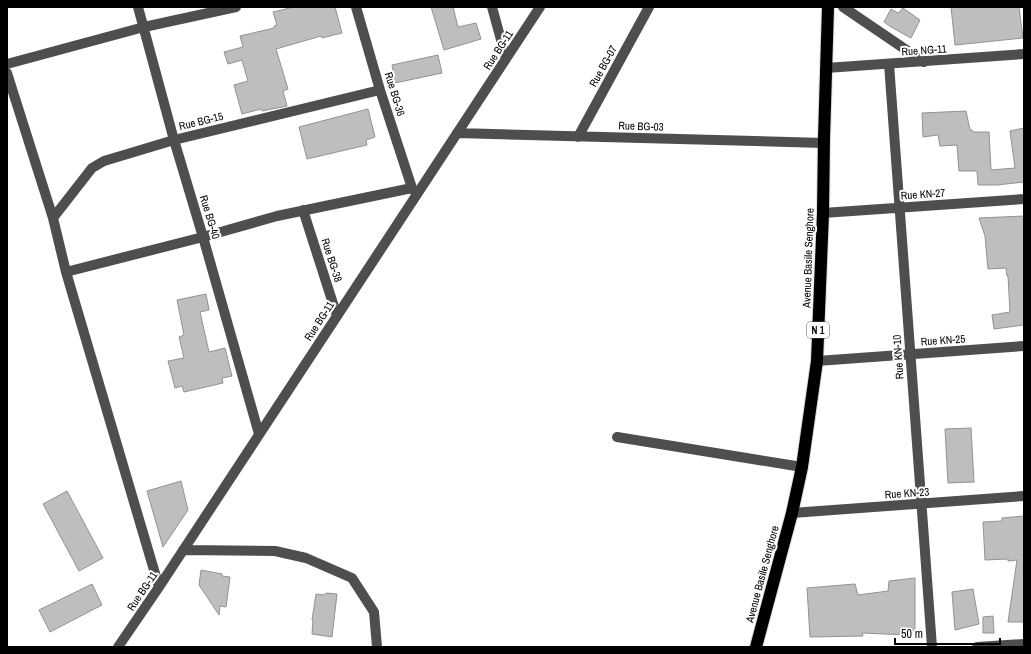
<svg xmlns="http://www.w3.org/2000/svg" width="1031" height="654" font-family="'Archivo Narrow',sans-serif">
<rect width="100%" height="100%" fill="#fff"/>
<!-- building -->
<path fill="#bebebe" stroke="#929292" d="M294 7H335L342 33 322 38 321 36 276 49 288 89 283 91 287 106 262 111 261 109 242 114 234 85 248 81 242 60 228 64 224 52 243 47 240 36 274 28V26L277 25 273 12Z
M431 7H453L458 27 476 23 481 39 444 50Z
M951 7H1019L1023 38 955 45Z
M903 8 920 20 911 38 891 27 884 22 891 9 898 13Z
M438 55 442 73 395 83 392 65Z
M368 109 375 137 366 140 367 145 307 159 299 127Z
M966 111 970 130H972L973 132H989L991 170 1015 168 1010 131 1024 128V182L997 185H978L977 171H959L957 145 940 146 938 135 923 137 922 113Z
M1024 216V325L994 329 992 315 1010 312 1008 276H1007L1006 268 988 269 985 236 979 218Z
M206 294 209 310 200 312 209 352 225 348 232 376 222 378 223 383 184 392 182 386 175 388 168 361 184 358 179 337 184 335 177 300Z
M971 428 974 482 948 483 945 429Z
M181 481 188 510 163 547 147 491Z
M67 491 103 558 79 571 43 504Z
M1024 516V622H1008L1017 560 1008 561V559L985 560 983 522 1002 521V518Z
M201 570 222 574V576L230 577 226 607 220 606 219 615 199 585Z
M915 578V629L907 635 862 633 863 636 810 637 807 588 855 584 858 595 888 591 889 581Z
M92 584 102 605 50 632 39 610Z
M973 589 979 624 955 630 952 592Z
M326 593 337 594 332 637 312 634 313 620H312L316 594 324 595Z
M993 616 994 633H983V617Z"/>
<g fill="none" stroke-linecap="round" stroke-linejoin="round">
<defs>
<path id="highway" d="M756 647 792 513 802 467 817 361 823 213 824 138 828 7"/>
</defs>
<!-- highway casing -->
<use href="#highway" stroke="#dbdbdb" stroke-width="14"/>
<!-- minor -->
<path stroke="#4e4e4e" stroke-width="10" d="M138 7 174 140 203 237 259 434
M356 7 380 90 412 188 416 193
M492 7 506 58
M843 7 924 62
M7 64 144 27 236 7
M889 64 932 647
M826 68 1024 54
M7 73 53 218 66 272 159 587
M457 133 824 143
M578 137 649 7
M303 210 337 316
M823 213 1024 199
M53 218 92 168 104 161 174 140 380 90
M66 272 203 237 277 216 412 188
M817 361 1024 346
M617 437 802 467
M792 513 1024 496
M183 550 275 551 306 558 352 578 374 612 377 647
M118 647 159 587 540 7
M977 647 1024 644"/>
<!-- highway -->
<use href="#highway" stroke="#000" stroke-width="12"/>
</g>
<g text-anchor="middle" stroke-width="4" stroke-linejoin="round" paint-order="stroke">
<!-- shield labels -->
<rect fill="#fff" stroke="#4c4c4c" stroke-width="1" x="807" y="322" width="22" height="16" rx="3"/>
<g font-size="10" font-weight="bold" fill="#000">
<text x="818" y="334">N 1</text>
</g>
<!-- street labels -->
<g font-size="11" fill="#000" stroke="#fff">
<text transform="translate(498 50) rotate(-57)" y="4">Rue BG-11</text>
<text transform="translate(924 50) rotate(-4)" y="4">Rue NG-11</text>
<text transform="translate(603 66) rotate(-61)" y="4">Rue BG-07</text>
<text transform="translate(395 94) rotate(73)" y="4">Rue BG-36</text>
<text transform="translate(201 121) rotate(-14)" y="4">Rue BG-15</text>
<text transform="translate(641 126) rotate(2)" y="4">Rue BG-03</text>
<text transform="translate(923 194) rotate(-4)" y="4">Rue KN-27</text>
<text transform="translate(210 217) rotate(73)" y="4">Rue BG-40</text>
<text transform="translate(808 258) rotate(-88)" y="4">Avenue Basile Senghore</text>
<text transform="translate(332 260) rotate(72)" y="4">Rue BG-38</text>
<text transform="translate(319 321) rotate(-57)" y="4">Rue BG-11</text>
<text transform="translate(943 340) rotate(-4)" y="4">Rue KN-25</text>
<text transform="translate(898 357) rotate(-94)" y="4">Rue KN-10</text>
<text transform="translate(907 493) rotate(-4)" y="4">Rue KN-23</text>
<text transform="translate(762 574) rotate(-75)" y="4">Avenue Basile Senghore</text>
<text transform="translate(142 591) rotate(-56)" y="4">Rue BG-11</text>
</g>
</g>
<!-- border -->
<rect width="1031" height="654" fill="none" stroke="#000000" stroke-width="16"/>
<!-- scale -->
<path d="M895 638v6h105v-6" fill="none" stroke="#000000" stroke-width="2"/>
<text x="901" y="638" font-size="12" fill="#000000" stroke="#ffffff" stroke-width="3" paint-order="stroke">50 m</text>
</svg>
